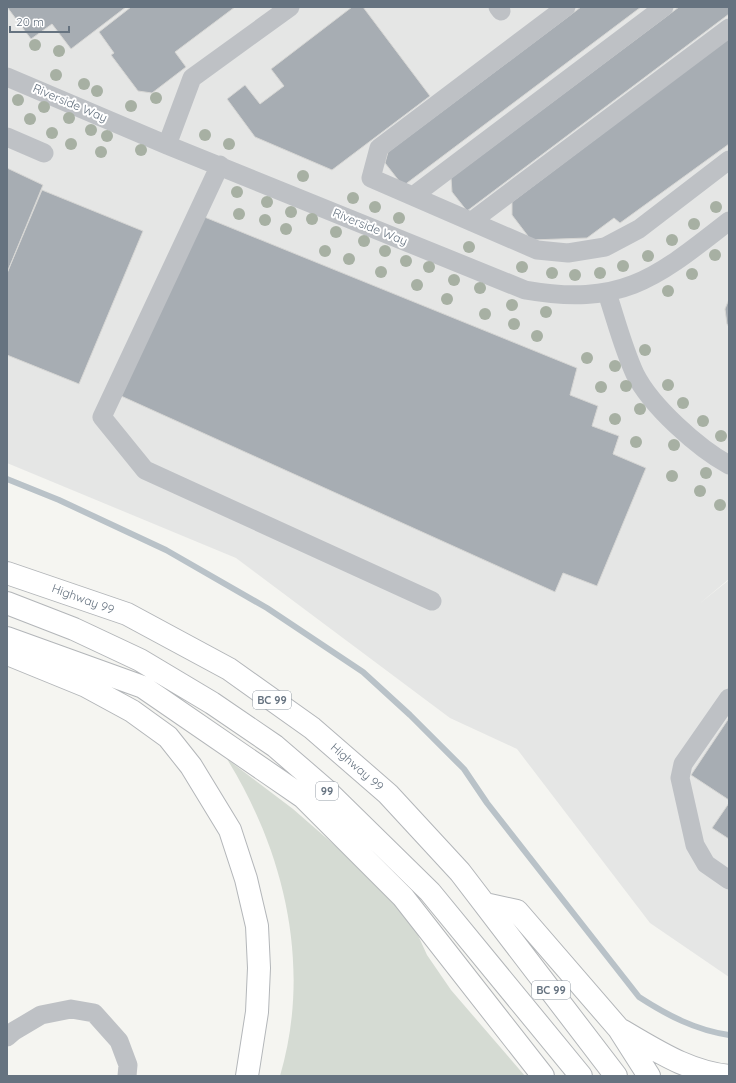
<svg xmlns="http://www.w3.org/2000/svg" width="736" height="1083" font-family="Quicksand,sans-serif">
<rect width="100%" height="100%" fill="#f5f5f1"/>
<!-- built -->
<path fill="#e5e6e5" d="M7 7H729V579L699 604 729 580V977L650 923 517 749 450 718 236 558 7 463Z"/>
<!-- green -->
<path fill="#d5dbd3" d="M227 759 293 809 355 863 384 892 412 922 427 955 451 990 525 1076H280C312 967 285 853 227 759Z"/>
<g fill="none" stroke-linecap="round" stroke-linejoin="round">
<!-- stream -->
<path stroke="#b9c2c8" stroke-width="6" d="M7 479 59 500 166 550 267 608 363 672 410 715 464 769 487 803 639 997C667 1015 695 1030 729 1035"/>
</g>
<!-- building -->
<path fill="#a7adb3" stroke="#d6d6d4" d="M7 7H126L71 49 52 24 31 39Z
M131 7H235L175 52 186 67 152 93 138 91 111 55 114 53 99 32Z
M352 7H363L430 96 332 170 255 137 227 99 245 85 260 104 284 86 271 69Z
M581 7H641L403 186 385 163 388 152Z
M679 7H729V14L467 211 452 192 451 178Z
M729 38V144L620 223 614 218 587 238 531 240 512 215V202Z
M7 168 43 185 7 273Z
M42 190 143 231 79 384 7 355V273Z
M202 216 577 368 570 395 598 406 592 426 619 436 613 454 646 468 597 586 563 573 555 592 121 396Z
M729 299V327L727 324 725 309Z
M729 718V800L691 775Z
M729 803V839L712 828Z"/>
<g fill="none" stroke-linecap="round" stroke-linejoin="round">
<defs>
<path id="highway" d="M7 573 127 614 229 669 312 728 388 794 460 872 616 1076
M7 603 74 629 140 660 212 703 275 746 326 790 430 892 581 1076
M7 638 143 687 303 797 403 897 543 1076
M7 651 10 655 86 686 132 711 168 737 191 766 230 830 246 879 257 926 259 968 257 1012 247 1076
M485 904 517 911 619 1029 649 1076
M621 1030C656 1050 688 1072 729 1076"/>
</defs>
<!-- highway casing -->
<use href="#highway" stroke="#b3b6b9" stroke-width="24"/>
<!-- minor -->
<path stroke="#bec1c5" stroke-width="19" d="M498 7 501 11
M566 7 379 148 371 178 537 250 568 253 605 247 639 229 729 160
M7 77 167 145 525 290C623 307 656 278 729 221
M7 137 44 153
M167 145 192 78 290 7
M220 165 102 417 145 470 432 601
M413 196 664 7
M472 221 729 28
M607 293C616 320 623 348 635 374 651 406 698 448 729 465
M729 698 683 764 680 778 695 845 706 864 729 880
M7 1037 14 1031 41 1015 71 1009 94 1013 119 1041 128 1065 127 1076"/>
<!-- highway -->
<use href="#highway" stroke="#fff" stroke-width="22"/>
</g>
<!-- trees -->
<g fill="#a7b0a3">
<circle cx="35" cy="45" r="6"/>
<circle cx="59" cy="51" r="6"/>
<circle cx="56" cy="75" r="6"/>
<circle cx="84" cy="84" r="6"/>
<circle cx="97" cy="91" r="6"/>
<circle cx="156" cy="98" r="6"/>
<circle cx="18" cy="100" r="6"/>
<circle cx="131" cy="106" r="6"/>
<circle cx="44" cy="107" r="6"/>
<circle cx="69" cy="118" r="6"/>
<circle cx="30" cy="119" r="6"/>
<circle cx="91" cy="130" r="6"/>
<circle cx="52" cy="133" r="6"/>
<circle cx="205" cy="135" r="6"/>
<circle cx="107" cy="136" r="6"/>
<circle cx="71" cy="144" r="6"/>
<circle cx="229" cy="144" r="6"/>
<circle cx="141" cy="150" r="6"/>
<circle cx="101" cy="152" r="6"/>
<circle cx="303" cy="176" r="6"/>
<circle cx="237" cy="192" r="6"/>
<circle cx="353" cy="198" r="6"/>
<circle cx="267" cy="202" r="6"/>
<circle cx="375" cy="207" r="6"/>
<circle cx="716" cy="207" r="6"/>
<circle cx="291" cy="212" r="6"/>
<circle cx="239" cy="214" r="6"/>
<circle cx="399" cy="218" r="6"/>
<circle cx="312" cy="219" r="6"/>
<circle cx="265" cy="220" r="6"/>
<circle cx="694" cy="224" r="6"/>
<circle cx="286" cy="229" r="6"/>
<circle cx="336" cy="232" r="6"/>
<circle cx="672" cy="240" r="6"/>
<circle cx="364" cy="241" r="6"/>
<circle cx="469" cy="247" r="6"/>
<circle cx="325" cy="251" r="6"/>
<circle cx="385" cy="251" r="6"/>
<circle cx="715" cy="255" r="6"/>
<circle cx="648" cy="256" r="6"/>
<circle cx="349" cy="259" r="6"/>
<circle cx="406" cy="261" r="6"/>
<circle cx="623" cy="266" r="6"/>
<circle cx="429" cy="267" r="6"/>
<circle cx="522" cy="267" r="6"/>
<circle cx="381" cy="272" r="6"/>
<circle cx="552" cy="273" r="6"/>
<circle cx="600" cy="273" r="6"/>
<circle cx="692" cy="274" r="6"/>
<circle cx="575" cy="275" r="6"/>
<circle cx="454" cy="280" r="6"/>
<circle cx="417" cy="285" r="6"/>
<circle cx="480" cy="288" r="6"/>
<circle cx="668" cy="291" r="6"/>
<circle cx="447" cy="299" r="6"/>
<circle cx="512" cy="305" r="6"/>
<circle cx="546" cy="312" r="6"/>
<circle cx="485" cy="314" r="6"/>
<circle cx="514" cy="324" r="6"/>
<circle cx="537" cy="336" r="6"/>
<circle cx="645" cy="350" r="6"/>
<circle cx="587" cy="358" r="6"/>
<circle cx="615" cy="366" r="6"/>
<circle cx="668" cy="385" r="6"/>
<circle cx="626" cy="386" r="6"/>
<circle cx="601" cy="387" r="6"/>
<circle cx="683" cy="403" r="6"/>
<circle cx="640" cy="409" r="6"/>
<circle cx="615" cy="419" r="6"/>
<circle cx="703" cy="421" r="6"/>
<circle cx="721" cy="436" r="6"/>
<circle cx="636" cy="442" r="6"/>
<circle cx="674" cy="445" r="6"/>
<circle cx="706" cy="473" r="6"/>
<circle cx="672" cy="476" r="6"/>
<circle cx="700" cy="491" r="6"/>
<circle cx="720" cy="505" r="6"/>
</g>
<g text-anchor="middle" stroke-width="4" stroke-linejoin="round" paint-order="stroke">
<!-- shield labels -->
<g fill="#fff" stroke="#949da6" stroke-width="1">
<rect x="253" y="691" width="38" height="18" rx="3"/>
<rect x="316" y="782" width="22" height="18" rx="3"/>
<rect x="532" y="981" width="38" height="18" rx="3"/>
</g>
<g font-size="11" font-weight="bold" fill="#667380">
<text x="272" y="704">BC 99</text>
<text x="327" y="795">99</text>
<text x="551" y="994">BC 99</text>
</g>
<!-- street labels -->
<g font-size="12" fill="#667380" stroke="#fff">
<text transform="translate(70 103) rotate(23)" y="4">Riverside Way</text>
<text transform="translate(370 227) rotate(22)" y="4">Riverside Way</text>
<text transform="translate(83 599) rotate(20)" y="4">Highway 99</text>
<text transform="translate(357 767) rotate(41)" y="4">Highway 99</text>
</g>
</g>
<!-- border -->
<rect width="736" height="1083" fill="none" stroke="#667380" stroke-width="16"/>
<!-- scale -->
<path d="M10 26v6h59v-6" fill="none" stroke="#667380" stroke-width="2"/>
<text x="16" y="26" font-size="12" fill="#667380" stroke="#ffffff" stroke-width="3" paint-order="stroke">20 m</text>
</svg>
